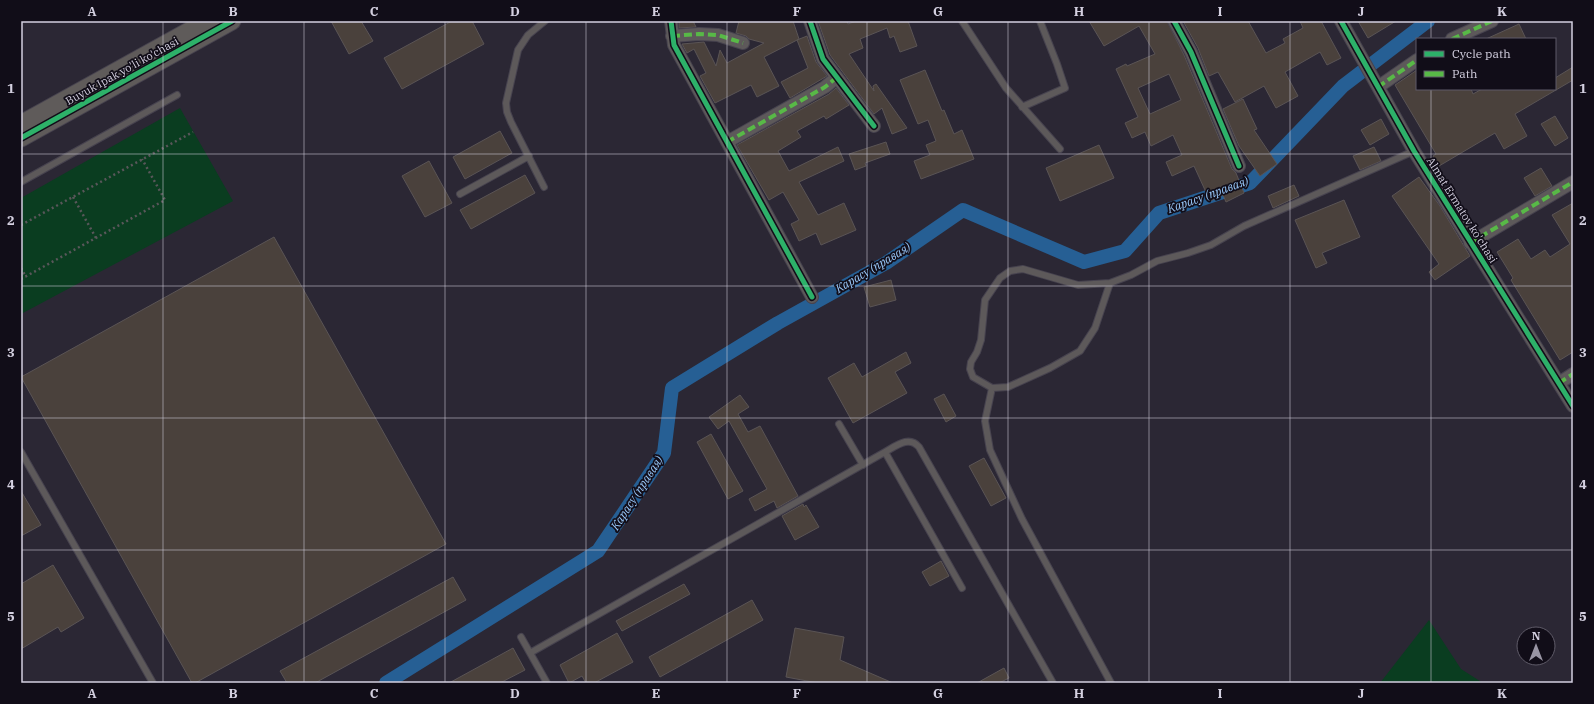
<svg xmlns="http://www.w3.org/2000/svg" width="1594" height="704" font-family="'IBM Plex Serif',serif">
<rect width="100%" height="100%" fill="#2b2734"/>
<!-- green -->
<path fill="#0a3d20" d="M180 108 233 201 21 314V198Z
M1429 620 1461 669 1483 683H1380Z"/>
<g fill="none" stroke-linecap="round" stroke-linejoin="round">
<!-- canal -->
<path stroke="#265f94" stroke-width="14" d="M386 683 598 551 664 453 672 388 778 323 886 263 963 210 1084 262 1125 251 1159 213 1250 183 1343 86 1428 21"/>
</g>
<!-- building -->
<path fill="#4a413c" stroke="#5a5455" fill-rule="evenodd" d="M331 21H361L373 41 349 54Z
M452 21H472L484 44 402 89 384 58Z
M679 21H693L696 27 679 28Z
M739 21H793L799 39 764 57 779 86 757 97 751 85 715 103 700 76 706 73 694 49 687 53 682 44 704 42 716 66 720 50 727 63 764 43 749 39 746 36 736 33Z
M818 21H847L848 24 856 21H908L917 46 900 52 894 36 890 38 887 28 860 39 863 48 849 54 874 91 873 86 876 84 907 128 892 134 882 108 874 114 830 55Z
M1089 21H1167L1184 55 1232 169 1236 173 1244 193 1226 202 1223 195 1210 201 1194 166 1172 176 1166 162 1182 155 1173 135 1151 146 1145 132 1132 138 1125 123 1138 117 1116 69 1126 64 1127 66 1155 54 1139 26 1104 46ZM1169 74 1181 100 1150 114 1138 88Z
M1183 21H1248L1266 53 1285 43 1283 39 1303 28 1300 21H1321L1341 58 1327 65 1320 52 1285 72 1298 96 1276 108 1264 86 1235 102 1218 72 1209 76 1198 48Z
M1358 21H1396L1368 38Z
M1519 24 1526 39H1486Z
M807 36 816 62 827 76 790 98 781 82 808 68 797 40Z
M1573 67V80L1515 114 1527 136 1504 149 1495 133 1439 166 1433 156 1436 154 1395 85 1417 70V89H1471L1473 94 1482 89H1555V78Z
M925 70 942 111 944 110 954 134 962 130 974 159 921 179 914 161 930 155 926 145 936 141 928 120 918 124 900 80Z
M836 88 849 105 826 119 824 116 797 131 801 137 778 151 789 171 838 147 844 161 799 182 818 215 844 203 856 230 821 245 816 233 799 241 791 224 799 220 783 192 769 200 737 145 829 94Z
M1243 99 1257 129 1254 130 1277 164 1260 176 1239 146 1223 109Z
M1555 116 1568 138 1555 146 1541 124Z
M1381 119 1389 134 1370 145 1361 130Z
M500 131 512 153 465 179 453 157Z
M886 142 890 154 865 163 866 166 855 170 849 154Z
M1099 145 1114 178 1060 201 1046 168Z
M1374 147 1381 161 1360 170 1353 156Z
M429 161 452 203 425 217 402 176Z
M1541 168 1552 186 1535 196 1524 178Z
M525 175 535 193 471 229 460 210Z
M1419 177 1440 206 1470 256 1435 280 1429 272 1439 264 1392 196Z
M1294 185 1299 196 1273 208 1268 196Z
M1344 200 1360 237 1322 253 1327 263 1316 268 1295 220Z
M1573 203V352L1560 360 1511 280 1513 278 1497 252 1518 239 1531 259 1545 250 1550 257 1570 244 1552 215Z
M274 237 446 544 195 683H192L21 377Z
M891 280 896 300 870 307 864 287Z
M906 352 911 363 895 372 907 393 853 423 828 378 854 363 862 377Z
M944 394 956 416 946 422 934 399Z
M740 395 749 407 738 414 748 432 760 426 798 496 777 508 774 501 755 511 749 499 767 489 729 421 718 429 709 417Z
M711 434 743 491 728 499 697 442Z
M984 458 1006 498 991 506 969 466Z
M21 491 41 525 21 536Z
M803 504 804 507 806 505 819 527 795 540 782 516Z
M941 561 949 576 930 586 922 572Z
M53 565 84 618 61 632 58 627 21 649V584Z
M453 577 466 600 315 683H287L280 671Z
M684 584 690 594 622 631 616 621Z
M752 600 763 620 660 677 649 657Z
M795 628 844 637 840 660 893 683H818L786 677Z
M617 633 633 662 594 683H586L582 676 569 683 560 665Z
M513 648 525 670 500 683H449Z
M1004 668 1009 678 999 683H977Z"/>
<g fill="none" stroke-linecap="round" stroke-linejoin="round">
<defs>
<path id="lane" d="M962 21 1006 88 1060 149
M1022 107 1065 88 1057 64 1040 21
M21 182 177 95
M544 187 511 122 507 112 506 103 518 50 528 35 545 21
M460 194 529 156
M992 388 1008 387 1050 368 1080 351 1095 328 1110 283
M839 424 863 465
M21 452 153 683
M885 452 962 588
M521 637 547 683
M530 653 885 452C896 446 909 435 919 447L1053 683
M1111 683 1022 519 990 450 985 421 992 388 973 377 970 369 971 362 977 352 981 340 985 300 1000 278 1010 271 1023 269 1078 285 1110 283 1131 275 1157 261 1188 253 1211 245 1244 226 1414 151"/>
<path id="street" d="M671 21 674 45 812 297
M810 21 823 59 874 126
M1174 21 1191 52 1239 166
M1341 21 1414 151 1573 406
M672 36 699 34 718 35 743 43
M1452 39 1492 21
M1378 87 1417 60
M727 142 825 87 836 78
M1470 243 1573 182
M1559 383 1573 374"/>
<path id="secondary" d="M21 124 207 21
M21 138 232 21"/>
</defs>
<!-- lane casing -->
<use href="#lane" stroke="#47434f" stroke-width="8"/>
<!-- street casing -->
<use href="#street" stroke="#47434f" stroke-width="14"/>
<!-- secondary casing -->
<use href="#secondary" stroke="#47434f" stroke-width="19"/>
<!-- path -->
<path stroke="#59575a" stroke-width="2.5" stroke-dasharray="2 3" stroke-linecap="butt" d="M73 197 96 238
M21 225 193 132
M21 268 26 277
M21 279 165 200 142 159"/>
<!-- lane -->
<use href="#lane" stroke="#5d595a" stroke-width="6"/>
<!-- street -->
<use href="#street" stroke="#5d595a" stroke-width="12"/>
<!-- secondary -->
<use href="#secondary" stroke="#5f5b5a" stroke-width="17"/>
<!-- quiet -->
<path stroke="#58b947" stroke-width="4" stroke-dasharray="8 4" stroke-linecap="butt" d="M672 36 699 34 718 35 743 43
M1452 39 1492 21
M1378 87 1417 60
M727 142 825 87 836 78
M1470 243 1573 182
M1559 383 1573 374"/>
<defs>
<path id="cycleway" d="M671 21 674 45 812 297
M810 21 823 59 874 126
M1174 21 1191 52 1239 166
M1341 21 1414 151 1573 406
M21 138 232 21"/>
</defs>
<!-- cycleway casing -->
<use href="#cycleway" stroke="#110d18" stroke-width="8"/>
<!-- cycleway -->
<use href="#cycleway" stroke="#2db169" stroke-width="5"/>
</g>
<!-- grid -->
<path fill="none" stroke="#d4d0e0" stroke-width="1" stroke-opacity="0.55" d="M163 21V683M304 21V683M445 21V683M586 21V683M727 21V683M867 21V683M1008 21V683M1149 21V683M1290 21V683M1431 21V39M1431 89V683M21 154H1573M21 286H1573M21 418H1573M21 550H1573"/>
<g text-anchor="middle" stroke-width="3.5" stroke-linejoin="round" paint-order="stroke">
<!-- street labels -->
<g font-size="11" fill="#d4d0e0" stroke="#110d18">
<text transform="translate(122 71) rotate(-29)" y="4">Buyuk Ipak yo'li ko'chasi</text>
<text transform="translate(1462 210) rotate(58)" y="4">Almat Ermatov ko'chasi</text>
</g>
<!-- water labels -->
<g font-size="12" font-style="italic" fill="#98c7f8" stroke="#110d18">
<text transform="translate(1208 195) rotate(-20)" y="4">Карасу (правая)</text>
<text transform="translate(873 268) rotate(-31)" y="4">Карасу (правая)</text>
<text transform="translate(637 493) rotate(-57)" y="4">Карасу (правая)</text>
</g>
</g>
<!-- border -->
<rect width="1594" height="704" fill="none" stroke="#110d18" stroke-width="44"/>
<!-- legend -->
<rect x="1416" y="38" width="140" height="52" fill="#110d18" stroke="#5f5b68"/>
<rect x="1424" y="51" width="20" height="6" fill="#2db169" stroke="#5f5b68"/>
<text x="1452" y="58" font-size="12" fill="#d4d0e0">Cycle path</text>
<rect x="1424" y="71" width="20" height="6" fill="#58b947" stroke="#5f5b68"/>
<text x="1452" y="78" font-size="12" fill="#d4d0e0">Path</text>
<!-- north arrow -->
<g transform="translate(1536 646)"><circle r="19" fill="#110d18" stroke="#5f5b68"/>
<path d="M0-3L7 15L0 10L-7 15Z" fill="#9995a4"/>
<text y="-6" font-size="11" font-weight="bold" text-anchor="middle" fill="#d4d0e0">N</text>
</g>
<rect x="22" y="22" width="1550" height="660" fill="none" stroke="#d4d0e0" stroke-width="1.5"/>
<g font-size="13" text-anchor="middle" font-weight="bold" fill="#d4d0e0">
<text x="92" y="16">A</text>
<text x="233" y="16">B</text>
<text x="374" y="16">C</text>
<text x="515" y="16">D</text>
<text x="656" y="16">E</text>
<text x="797" y="16">F</text>
<text x="938" y="16">G</text>
<text x="1079" y="16">H</text>
<text x="1220" y="16">I</text>
<text x="1361" y="16">J</text>
<text x="1502" y="16">K</text>
<text x="11" y="93">1</text>
<text x="1583" y="93">1</text>
<text x="11" y="225">2</text>
<text x="1583" y="225">2</text>
<text x="11" y="357">3</text>
<text x="1583" y="357">3</text>
<text x="11" y="489">4</text>
<text x="1583" y="489">4</text>
<text x="11" y="621">5</text>
<text x="1583" y="621">5</text>
<text x="92" y="698">A</text>
<text x="233" y="698">B</text>
<text x="374" y="698">C</text>
<text x="515" y="698">D</text>
<text x="656" y="698">E</text>
<text x="797" y="698">F</text>
<text x="938" y="698">G</text>
<text x="1079" y="698">H</text>
<text x="1220" y="698">I</text>
<text x="1361" y="698">J</text>
<text x="1502" y="698">K</text>
</g>
</svg>
